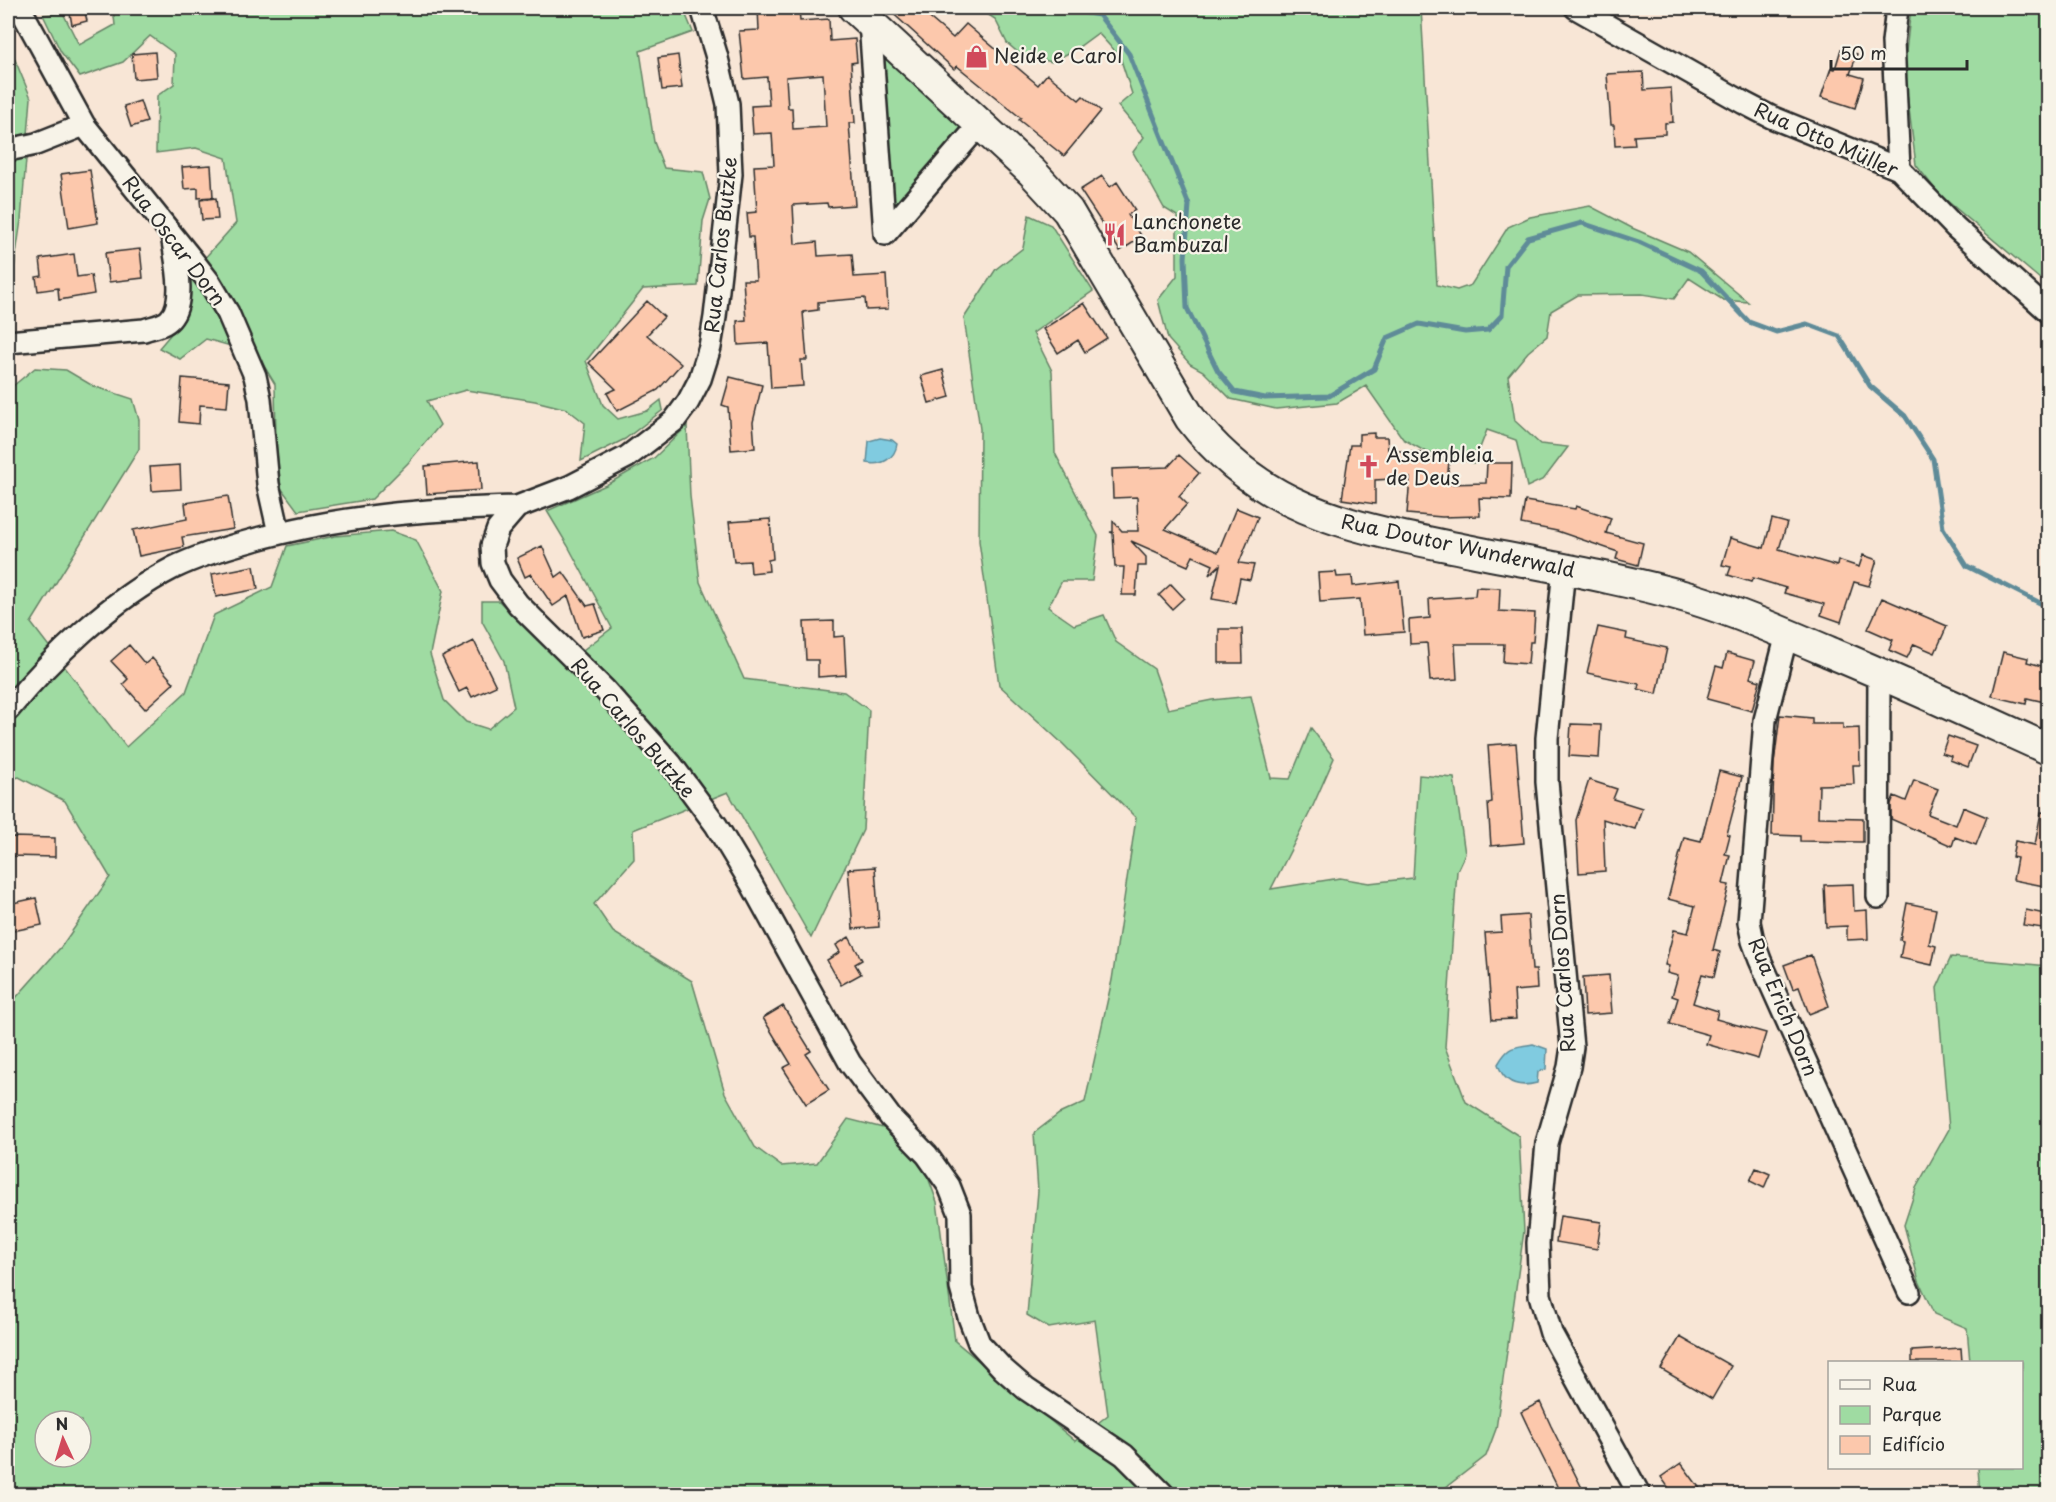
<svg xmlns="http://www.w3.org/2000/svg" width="2056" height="1502" font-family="'Playpen Sans',sans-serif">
<rect width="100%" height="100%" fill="#f8e6d6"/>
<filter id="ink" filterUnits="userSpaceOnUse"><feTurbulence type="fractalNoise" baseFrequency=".0167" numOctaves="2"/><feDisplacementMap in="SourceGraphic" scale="12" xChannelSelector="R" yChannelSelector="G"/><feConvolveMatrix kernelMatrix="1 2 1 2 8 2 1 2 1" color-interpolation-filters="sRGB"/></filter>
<g filter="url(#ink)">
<!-- green -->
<path fill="#9fdba2" stroke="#658366" stroke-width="1.5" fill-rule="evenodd" d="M113 8H683L693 32 640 51 654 142 664 168 703 172 710 199 703 221 698 286 643 289 586 361 603 405 618 419 647 411 661 400 663 410 625 439 581 461 585 423 567 409 535 401 466 390 427 401 440 425 408 463 372 499 298 511 281 488 276 444 275 384 256 353 206 339 180 359 159 348 181 322 186 279 236 223 226 158 196 148 156 153 157 96 174 84 175 54 150 36 123 62 80 77 61 52 43 15 63 13 79 45 115 25Z
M978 8H1421L1437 285 1457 290 1471 285 1508 227 1530 217 1590 206 1632 228 1688 252 1748 302 1723 300 1689 278 1674 299 1642 294 1578 295 1551 311 1547 336 1528 352 1508 376 1515 421 1540 444 1568 447 1544 479 1527 487 1516 440 1487 430 1474 463 1426 452 1403 439 1366 386 1337 403 1276 409 1231 399 1203 371 1190 364 1168 339 1158 300 1177 276V216L1164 208 1133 152 1144 137 1118 106 1132 94 1120 57 1098 33 1076 49 1052 62 1021 55 1007 43 995 19Z
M1911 8H2048V278L2040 279 1939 194 1916 165 1904 69Z
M8 43 31 98 21 220 8 310Z
M882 52 965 128 892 213Z
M1029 215 1051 225 1093 291 1033 333 1052 371 1055 453 1098 536 1092 581H1062L1048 607 1074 625 1104 615 1116 642 1154 669 1168 709 1212 700 1251 696 1271 778 1290 779 1311 728 1334 758 1312 808 1271 889 1340 878 1369 883 1413 878 1419 775 1454 778 1465 854 1457 871 1445 1047 1466 1102 1519 1136 1524 1231 1496 1429 1486 1456 1437 1494H8V999L13 1001 61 947 110 877 65 801 19 777 8 780V390L35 368 66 370 93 386 133 399 139 420V449L31 623 126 747 186 692 214 615 272 587 287 546 335 536 391 531 416 540 443 591 430 654 444 700 466 722 488 729 514 707 504 661 482 621V601H499L563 665 612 628 568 546 547 511 606 485 654 458 687 426 690 496 700 582 744 679 844 692 869 710 863 830 811 938 728 792 633 830 634 859 594 904 613 932 692 981 725 1093 755 1147 781 1166 817 1163 848 1119 887 1129 924 1166 937 1202 955 1341 1075 1441 1108 1415 1095 1320 1049 1328 1027 1315 1038 1191 1034 1133 1059 1114 1085 1102 1112 980 1136 818 1063 744 999 685 979 541 980 429 964 318 996 269 1023 248ZM45 1421H81V1457H45Z
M1951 957 2048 966V1494H1980L1978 1468H2022V1362H1970L1967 1328 1934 1314 1919 1281 1904 1225 1916 1188 1949 1129 1937 988Z"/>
<!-- water -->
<path fill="#80cbe0" stroke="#5e8b98" stroke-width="1.5" d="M880 438 892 440 897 444C895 459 881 466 867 463L869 441Z
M1533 1044 1547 1049 1546 1069 1538 1072 1537 1083C1518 1088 1504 1084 1498 1064 1509 1045 1513 1048 1533 1044Z"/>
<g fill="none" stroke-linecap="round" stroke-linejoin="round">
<!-- stream -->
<path stroke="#5e8b98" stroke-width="5" d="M1057 8 1099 15 1129 54 1189 205 1185 258 1187 308 1218 371 1235 392 1265 398 1329 396 1374 369 1387 338 1419 324 1465 332 1488 330 1502 315 1506 266 1528 238 1582 223 1639 242 1701 271 1749 322 1776 332 1807 324 1839 336 1870 386 1905 416 1933 459 1943 528 1967 566 2048 607"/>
</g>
<!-- building -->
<path fill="#fcc8ac" stroke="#2b2b2b" stroke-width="1.5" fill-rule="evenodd" d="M69 8H84L87 21 72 25Z
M758 8H799L800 21 829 19 830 41 855 39 857 62 851 63 855 123H849L855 205 828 207 827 203 793 205 795 244 817 242 818 256 852 254 854 277 886 275 888 309 866 310 865 298 818 302V310L803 312 807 360H801L803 386 771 388 768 343 738 345 737 321 746 320 743 280H756L753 237H749L747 213 757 212 754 166 774 165 772 133 753 134 751 106 769 105 767 77 744 79 741 50 739 31 759 30ZM823 74 826 127 793 129 792 108H788L786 77Z
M887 8H918L953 38 966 24 1038 85 1047 74 1079 100 1083 96 1101 111 1064 156 1019 120 1021 118 957 66 954 69Z
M1841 49 1857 54 1850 74 1864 78 1855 108 1821 97 1831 68 1835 69Z
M155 52 157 77 134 79 132 54Z
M678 55 682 88 662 90 658 58Z
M1643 72 1644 90 1671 88 1673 122 1665 123V134L1634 136 1635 145 1615 146 1614 125H1611L1607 74Z
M140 101 147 122 131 127 124 106Z
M211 165 213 197 198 198V188L184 189 182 167Z
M90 170 98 223 69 228 61 174Z
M1102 176 1110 187 1117 182 1135 210 1128 215 1142 237 1120 251 1080 190Z
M216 198 218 219 202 220 200 200Z
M140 249 143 278 109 282 105 253Z
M74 254 77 277 91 275 94 294 59 300 58 288 38 291 36 277 42 276 40 259Z
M647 301 664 317 647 335 681 364 658 390 617 411 607 393 616 389 589 363Z
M1084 303 1107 338 1085 352 1078 340 1058 353 1043 329Z
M943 370 950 397 929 403 921 376Z
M730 377 762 385 753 422 755 448 731 450 728 407 722 405Z
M182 378 229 382 227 407 200 405 199 424 179 422Z
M1374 433V437H1387L1388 450 1431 454V459L1449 460 1447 484 1486 483 1487 463H1512L1511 499 1479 498 1480 516 1442 517 1407 514 1410 478 1375 480V504L1342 499 1350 445H1359V434Z
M1179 455 1199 473 1179 496 1187 504 1165 529 1218 552 1236 508 1258 517 1239 563 1254 565 1250 580 1240 578 1235 603 1212 599 1220 565 1209 575 1213 565 1193 556 1188 566 1131 541 1146 557V566H1138L1136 595H1122L1124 567H1115L1113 533 1110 532H1113V521L1122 531H1138L1137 497 1113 498 1112 469 1168 467Z
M479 461 481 490 427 494 425 466Z
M180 465 181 489 152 491 150 467Z
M228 496 233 529 182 537 184 547 139 556 133 530 187 519 185 503Z
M1525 501 1575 509 1576 506 1611 518 1606 533 1643 543 1638 565 1616 559 1618 552 1557 531 1521 524Z
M770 519 773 559 768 560 769 571 751 573 750 561 734 562 729 522Z
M1772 519 1787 523 1779 549 1837 566 1838 560 1859 567 1863 555 1877 560 1869 586 1854 582 1841 622 1821 615 1824 604 1784 593 1786 588 1753 578 1751 582 1728 575 1731 567 1722 565 1730 538 1764 548Z
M542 546 556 577 563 572 587 606 595 604 604 630 582 637 568 596 553 606 531 574 525 577 517 558Z
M254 566 258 589 216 597 212 574Z
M1336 572 1337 577 1352 576 1353 586 1399 581 1404 632 1363 635 1360 599 1320 602 1318 573Z
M1171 584 1184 598 1172 609 1159 595Z
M1476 587 1500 588 1499 611 1535 613 1533 642H1530L1528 664 1503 662 1504 644H1455L1457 679 1430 681 1427 643 1410 644 1409 620 1430 618 1429 599 1475 596Z
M1882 598 1947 626 1935 653 1914 644 1907 658 1889 650 1893 640 1868 629Z
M834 621V637L844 636 846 675 818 677V660H806L804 622Z
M1598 627 1627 633 1626 639 1667 648 1657 694 1638 689 1639 684 1587 673Z
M1219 629H1242L1243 663H1219Z
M474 641 496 686 472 697 467 688 459 692 442 657Z
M129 645 145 664 152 658 174 683 145 709 123 684 128 679 111 661Z
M2003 652 2028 658 2027 662 2049 668V703L2027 698 2026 704 1992 696Z
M1727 653 1755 661 1750 678 1760 681 1752 711 1707 699 1716 666 1723 668Z
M1780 715 1812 718V724H1843V729L1859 728 1860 765H1853L1854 784 1819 785 1818 817 1863 818V842L1800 841V836L1772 835 1774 764Z
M1571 724 1601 725 1599 758 1569 756Z
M1948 736 1976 746 1968 767 1950 760 1951 756 1942 753Z
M1516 743 1524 843 1491 846 1488 803 1492 802 1488 745Z
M1719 771 1742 777 1727 834 1730 835 1725 854 1730 855 1723 884 1729 885 1713 950 1720 952 1714 977 1702 974 1693 1003 1718 1011 1716 1019 1766 1033 1758 1059 1706 1044 1709 1035 1670 1024 1678 998 1672 996 1678 976 1667 973 1669 966 1665 965 1674 930 1688 933 1695 906 1668 899 1684 837 1701 841Z
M1589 780 1617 789 1613 799 1642 808 1635 829 1603 819 1605 871 1579 873 1576 820Z
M1914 780 1938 789 1928 814 1956 825 1963 807 1987 817 1976 845 1955 837 1952 846 1891 819V804L1894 796 1906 801Z
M2041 812 2049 813V887L2013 880 2017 858 2012 857 2015 841 2035 845Z
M10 837 55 838V857L9 856Z
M875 867 879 927 853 929 848 869Z
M1853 884 1854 911 1867 910 1868 939 1847 940V926L1826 927 1824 885Z
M36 898 42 925 8 932V904Z
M1907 903 1936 909 1929 944 1936 946 1932 965 1900 958 1903 941 1900 940Z
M2026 910 2045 914 2042 928 2023 925Z
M1528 915 1532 970H1536L1537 989 1514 991 1516 1019 1492 1020 1485 933 1502 932 1501 917Z
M849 937 862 960 855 964 861 974 841 985 827 960 840 952 836 945Z
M1811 955 1829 1006 1809 1014 1799 987 1793 989 1784 965Z
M1609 975 1612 1013 1585 1015 1583 977Z
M783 1006 811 1051 806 1054 829 1090 806 1104 783 1068 791 1064 763 1018Z
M1756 1168 1770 1174 1764 1188 1750 1181Z
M1560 1216 1601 1222 1597 1249 1556 1242Z
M1680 1337 1731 1366 1712 1399 1661 1369Z
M1961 1348 1962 1362H1912V1351Z
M1540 1402 1551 1426 1585 1494H1561L1539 1450 1521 1412Z
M1681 1463 1704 1494H1673L1661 1477Z"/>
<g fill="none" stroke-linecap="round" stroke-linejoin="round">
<defs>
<path id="street" d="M20 8 84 125 190 257 210 283 228 313 255 376 260 399 268 484 279 533
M702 8 716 54 728 104 731 174 715 317 710 347 700 379 688 402 674 421 627 457 569 487 517 507 498 529 492 546 493 563 500 580 518 604 604 689 671 764 716 825 751 883 850 1063 891 1118 927 1155 949 1186 960 1214 961 1288 969 1317 979 1343 1003 1369 1026 1389 1124 1455 1163 1494
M1576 8 1744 103 1771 117 1899 169 1955 227 2048 311
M1897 8 1893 42 1899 169
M870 22 885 234
M8 150 36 144 84 125
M885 234 981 123
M8 342 144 330C152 327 164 326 170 319 187 301 175 257 172 235
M1564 569 1547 738V782L1572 1047 1569 1067 1547 1143 1538 1243 1540 1295 1551 1333 1639 1494
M1787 634 1765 720 1749 922 1753 941 1760 960 1909 1292
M8 710C52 657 111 600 173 568 198 556 224 548 250 541 337 516 427 509 517 507
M1878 897 1879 673"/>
<path id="secondary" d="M854 8 1032 172 1068 211 1190 418C1264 514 1354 527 1466 550 1540 565 1617 577 1690 598 1739 613 1787 634 1834 654 1906 684 1977 717 2048 749"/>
</defs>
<!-- street casing -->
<use href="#street" stroke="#2b2b2b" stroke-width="26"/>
<!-- secondary casing -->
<use href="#secondary" stroke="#2b2b2b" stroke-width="34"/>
<!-- street -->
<use href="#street" stroke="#f7f3e8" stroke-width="21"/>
<!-- secondary -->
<use href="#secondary" stroke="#f7f3e8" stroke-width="30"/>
</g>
</g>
<!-- icons -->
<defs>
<symbol id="shop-bare" viewBox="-9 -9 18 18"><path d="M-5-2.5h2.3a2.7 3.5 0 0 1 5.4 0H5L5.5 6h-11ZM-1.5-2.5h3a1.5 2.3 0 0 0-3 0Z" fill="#d1495b" stroke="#f7f3e8" stroke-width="2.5" paint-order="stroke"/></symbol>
<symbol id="restaurant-bare" viewBox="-9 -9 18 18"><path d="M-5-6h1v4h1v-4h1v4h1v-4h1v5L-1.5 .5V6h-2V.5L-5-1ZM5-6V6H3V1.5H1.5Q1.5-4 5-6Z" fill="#d1495b" stroke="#f7f3e8" stroke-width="2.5" paint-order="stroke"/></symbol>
<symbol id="church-bare" viewBox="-9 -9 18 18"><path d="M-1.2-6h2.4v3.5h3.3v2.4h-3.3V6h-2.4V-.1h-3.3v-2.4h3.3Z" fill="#d1495b" stroke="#f7f3e8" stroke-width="2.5" paint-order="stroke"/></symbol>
</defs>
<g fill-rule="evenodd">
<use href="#shop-bare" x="960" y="40" width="33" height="33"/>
<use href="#restaurant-bare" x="1098" y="218" width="33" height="33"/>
<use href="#church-bare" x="1352" y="450" width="33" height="33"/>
</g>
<g text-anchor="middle" stroke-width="4.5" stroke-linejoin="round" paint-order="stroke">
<!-- poi labels -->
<g font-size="20" fill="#2b2b2b" stroke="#f7f3e8" text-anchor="start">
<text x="994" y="63">Neide e Carol</text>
<text x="1133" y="229">Lanchonete<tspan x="1133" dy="23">Bambuzal</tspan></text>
<text x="1386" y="462">Assembleia<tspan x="1386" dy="23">de Deus</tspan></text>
</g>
<!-- street labels -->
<g font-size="20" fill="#2b2b2b" stroke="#f7f3e8">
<text transform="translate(1826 140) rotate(24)" y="7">Rua Otto Müller</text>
<text transform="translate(174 241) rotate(53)" y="7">Rua Oscar Dorn</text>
<text transform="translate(721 245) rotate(-84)" y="7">Rua Carlos Butzke</text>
<text transform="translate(1458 546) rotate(12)" y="7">Rua Doutor Wunderwald</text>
<text transform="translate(633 728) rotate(49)" y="7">Rua Carlos Butzke</text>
<text transform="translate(1563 973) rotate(-94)" y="7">Rua Carlos Dorn</text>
<text transform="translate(1783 1007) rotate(67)" y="7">Rua Erich Dorn</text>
</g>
</g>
<!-- margin -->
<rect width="2056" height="1502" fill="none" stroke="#f7f3e8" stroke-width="30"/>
<rect x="15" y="15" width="2026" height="1472" fill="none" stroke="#2b2b2b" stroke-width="2" filter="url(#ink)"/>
<!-- legend -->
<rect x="1828" y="1361" width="195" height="108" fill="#f7f3e8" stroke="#a5a39c" stroke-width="1.5"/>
<rect x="1840" y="1380" width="30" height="9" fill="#f7f3e8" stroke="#a5a39c" stroke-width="1.5"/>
<text x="1882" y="1391" font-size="18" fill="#2b2b2b">Rua</text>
<rect x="1840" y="1406" width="30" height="18" fill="#9fdba2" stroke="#a5a39c" stroke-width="1.5"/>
<text x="1882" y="1421" font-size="18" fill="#2b2b2b">Parque</text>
<rect x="1840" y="1436" width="30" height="18" fill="#fcc8ac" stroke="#a5a39c" stroke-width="1.5"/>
<text x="1882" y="1451" font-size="18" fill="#2b2b2b">Edifício</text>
<!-- north arrow -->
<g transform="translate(63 1439) rotate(356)"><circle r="28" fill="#f7f3e8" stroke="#a5a39c" stroke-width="1.5"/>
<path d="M0-4.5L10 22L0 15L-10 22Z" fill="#d1495b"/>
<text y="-9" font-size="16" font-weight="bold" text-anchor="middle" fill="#2b2b2b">N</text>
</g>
<!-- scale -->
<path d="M1831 60v9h136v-9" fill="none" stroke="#2b2b2b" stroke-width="3"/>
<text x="1840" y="60" font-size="18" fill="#2b2b2b" stroke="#f7f3e8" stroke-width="4.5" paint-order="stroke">50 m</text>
</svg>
